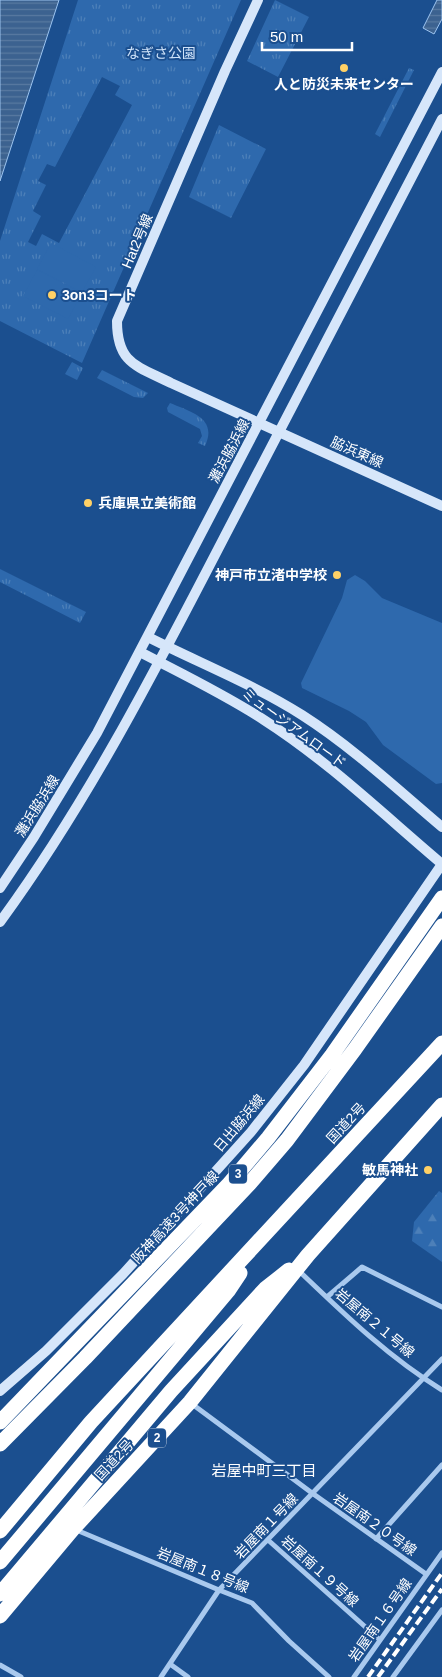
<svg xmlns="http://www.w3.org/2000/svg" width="442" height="1677" font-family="Helvetica,'Noto Sans JP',sans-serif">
<defs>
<pattern id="grass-tufts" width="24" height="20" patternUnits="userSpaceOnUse" patternTransform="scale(1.25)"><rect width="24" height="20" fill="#2e69ad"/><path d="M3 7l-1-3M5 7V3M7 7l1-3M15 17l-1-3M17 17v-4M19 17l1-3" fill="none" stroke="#4d80b9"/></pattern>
<pattern id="forest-firs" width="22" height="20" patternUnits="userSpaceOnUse" patternTransform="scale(1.25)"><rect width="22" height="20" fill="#2e69ad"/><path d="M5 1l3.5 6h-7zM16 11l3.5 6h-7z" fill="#4d80b9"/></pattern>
<pattern id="water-rules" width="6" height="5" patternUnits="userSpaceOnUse" patternTransform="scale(1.25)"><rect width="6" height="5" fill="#3c6290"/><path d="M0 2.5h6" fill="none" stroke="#597aa1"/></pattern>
</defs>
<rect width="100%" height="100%" fill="#1b4f8f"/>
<!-- grass -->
<path fill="url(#grass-tufts)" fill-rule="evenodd" d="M78 0H241L82 363 0 321V241ZM102 77 120 86 115 95 132 105 59 243 42 234 36 246 28 242 41 216 33 211 46 185 38 181 47 164 55 167Z
M275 0 309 17 278 77 247 61Z
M409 68 414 70 380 137 375 134Z
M219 125 266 149 231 218 189 197Z
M72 362 83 368 77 380 65 374Z
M102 370 148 393 143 398 134 397 97 378Z
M170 403C191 412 218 418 205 446L198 443 202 436 200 429 168 412 167 408Z
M0 569 86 612 80 623 0 582Z"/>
<!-- forest -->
<path fill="url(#forest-firs)" d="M439 1191 442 1193V1262L412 1241 414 1222Z"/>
<!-- garden -->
<path fill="#2e69ad" d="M51 243 96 267 82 292 37 269Z
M37 270 82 293 68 319 23 296Z
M355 575 365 581 382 598 442 623V783L436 784 383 745 366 722 349 711 302 688 301 683 342 598 347 580Z"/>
<!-- water -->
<path fill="url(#water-rules)" stroke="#9cc4f0" d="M0 0H59L0 181Z
M437 0H442V19L434 34 423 28Z"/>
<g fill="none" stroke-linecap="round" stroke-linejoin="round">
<!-- street -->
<path stroke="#a9c9ee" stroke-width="5" d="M298 1270C343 1313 388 1357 442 1390
M327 1297 362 1267 442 1307
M192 1404 312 1493 426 1574
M74 1529 219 1590 252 1603 289 1641 329 1677
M376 1539 442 1465
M268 1540 380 1640
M170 1664 188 1677
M0 1665 21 1677
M161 1677 219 1590 442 1359
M354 1677 442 1553
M393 1677 442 1610"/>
<!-- secondary -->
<path stroke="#d6e6fa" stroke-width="10" d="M258 0 225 71 117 321C117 364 137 366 171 383L442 506
M148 637C199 663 253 684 302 715 352 747 396 788 442 827
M140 652C182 674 224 694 264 720 328 761 384 815 442 864
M0 888 34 837 97 733 442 72
M0 922C90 799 159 663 229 528 300 391 371 255 442 119
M0 1391 46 1351 123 1274 251 1132 304 1065 442 864"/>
<!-- highway -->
<path stroke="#fff" stroke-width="15" d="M0 1422 228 1185 268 1138 332 1055 442 898
M0 1444 85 1358 250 1183 287 1140 355 1049 442 926
M0 1531 91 1422 442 1043
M0 1562 228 1291 240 1273
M0 1594 171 1391 265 1289 289 1270
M0 1616 73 1529 190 1402 308 1255 442 1105"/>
<!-- rail -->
<path stroke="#fff" stroke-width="4" stroke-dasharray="9 4" stroke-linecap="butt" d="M368 1677 442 1573
M378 1677 442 1589"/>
</g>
<!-- markers -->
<g fill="#ffd166" stroke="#1b4f8f" stroke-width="2">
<circle cx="344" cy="68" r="5"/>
<circle cx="52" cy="295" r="5"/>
<circle cx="88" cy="503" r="5"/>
<circle cx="337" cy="575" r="5"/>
<circle cx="428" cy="1170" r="5"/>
</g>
<g text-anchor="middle" stroke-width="4" stroke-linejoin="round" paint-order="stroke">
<!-- shield labels -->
<g fill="#1b4f8f" stroke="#bbcadd" stroke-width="1">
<rect x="229" y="1164.5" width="18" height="19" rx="4"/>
<rect x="148" y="1428.5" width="18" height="19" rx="4"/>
</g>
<g font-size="12" font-weight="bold" fill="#fff">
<text x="238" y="1178">3</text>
<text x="157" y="1442">2</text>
</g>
<!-- park labels -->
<g font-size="14" fill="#cfe3fa" stroke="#1b4f8f">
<text x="161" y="58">なぎさ公園</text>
</g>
<!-- poi labels -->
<g font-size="14" font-weight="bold" fill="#fff" stroke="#1b4f8f" text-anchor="start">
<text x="344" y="89" text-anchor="middle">人と防災未来センター</text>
<text x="62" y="300">3on3コート</text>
<text x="98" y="508">兵庫県立美術館</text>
<text x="327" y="580" text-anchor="end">神戸市立渚中学校</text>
<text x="418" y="1175" text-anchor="end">敏馬神社</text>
</g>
<!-- street labels -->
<g font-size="14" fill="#fff" stroke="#1b4f8f">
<text transform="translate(137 241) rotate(-67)" y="5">Hat2号線</text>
<text transform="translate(229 451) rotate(-62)" y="5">灘浜脇浜線</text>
<text transform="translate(357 452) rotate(24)" y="5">脇浜東線</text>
<text transform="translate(294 728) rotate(36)" y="5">ミュージアムロード</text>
<text transform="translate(37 806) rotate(-58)" y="5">灘浜脇浜線</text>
<text transform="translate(239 1123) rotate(-50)" y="5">日出脇浜線</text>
<text transform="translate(346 1123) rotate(-47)" y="5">国道2号</text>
<text transform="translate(175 1217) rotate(-47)" y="5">阪神高速3号神戸線</text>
<text transform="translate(375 1323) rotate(40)" y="5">岩屋南２１号線</text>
<text transform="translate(114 1460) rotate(-47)" y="5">国道2号</text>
<text transform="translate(375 1524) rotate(35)" y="5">岩屋南２０号線</text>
<text transform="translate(266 1526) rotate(-46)" y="5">岩屋南１号線</text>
<text transform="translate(203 1570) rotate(22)" y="5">岩屋南１８号線</text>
<text transform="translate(320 1571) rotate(42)" y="5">岩屋南１９号線</text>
<text transform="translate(380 1620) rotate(-55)" y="5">岩屋南１６号線</text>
</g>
<!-- neighbourhood labels -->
<g font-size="15" fill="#fff" stroke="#1b4f8f">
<text x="264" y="1476">岩屋中町三丁目</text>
</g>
</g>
<!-- scale -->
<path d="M262 42v8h90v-8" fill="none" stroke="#ffffff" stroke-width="2.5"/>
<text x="270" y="42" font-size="15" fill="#ffffff" stroke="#1b4f8f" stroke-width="4" paint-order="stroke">50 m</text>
</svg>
